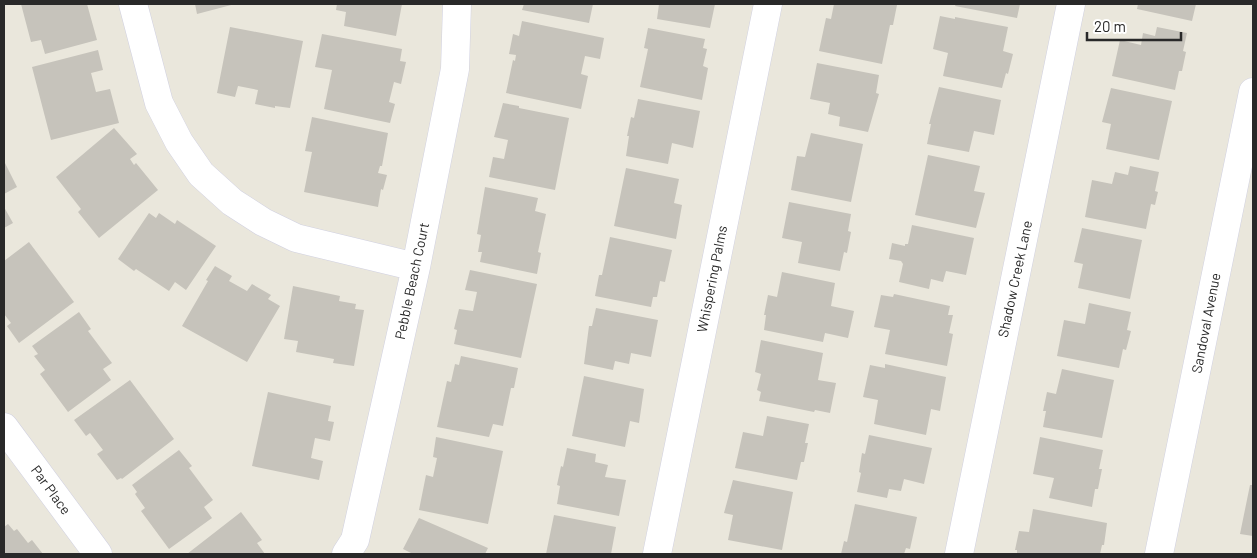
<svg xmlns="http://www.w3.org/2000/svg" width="1257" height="558" font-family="Barlow,sans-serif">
<rect width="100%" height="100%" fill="#eae7dc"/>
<!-- building -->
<path fill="#c6c3bb" d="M21 4H87L97 40 45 54 41 40 31 42Z
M195 4H235L197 14Z
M337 4H402L396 36 344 26 346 12 336 10Z
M524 4H593L589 23 522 10Z
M659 4H715L710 28 657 19Z
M834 4H889L897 5 893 25H890L882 64 819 51 826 18 831 19Z
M956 4H1020L1017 18 955 6Z
M1138 4H1196L1192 21 1137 9Z
M940 16 955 19V17L1008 27 1003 51 1013 54 1008 74 1006 73 1002 88 943 76 948 53 933 49Z
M522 21 604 38 600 59 585 56 581 74 588 76 581 109 506 93 513 60 515 61 516 55 509 54 513 34 519 36Z
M230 27 303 41 290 108 275 106V108L255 104 258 90 238 86 235 97 217 93Z
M1157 27 1187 33 1183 51 1186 52 1182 71H1179L1175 90 1112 76 1120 40 1141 45 1143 33 1155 36Z
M648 28 705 39 703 48 707 49 703 66 708 68 702 100 640 87 648 49 644 48Z
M322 34 402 49 400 61 406 62 401 84 394 82 389 102 395 104 390 123 324 109 332 70 315 67Z
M98 50 103 70 91 73 96 92 110 89 119 123 51 140 32 67Z
M817 63 879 75 876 93 879 94 868 132 839 126 840 117 828 114 830 103 810 99Z
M939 87 1001 100 994 135 974 131 969 152 927 144 931 124H929Z
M1111 88 1172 101 1159 160 1106 149 1111 124 1102 122Z
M638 99 700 111 693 148 672 143 668 164 626 156 629 136H627L631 117 634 118Z
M503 103 519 106V108L569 118 555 190 489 177 493 157 504 159 508 140 494 137Z
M312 117 388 133 382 166H380L378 173 387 175 383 190 381 189 378 207 304 192 312 152 305 151Z
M114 128 137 154 130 159 134 165 136 163 158 190 99 238 78 212 81 209 56 177Z
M811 133 863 144 851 202 791 190 797 156 805 157Z
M928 155 980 166 974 191 985 193 976 228 915 215Z
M4 161 17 187 4 194Z
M1130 166 1159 172 1155 191 1158 192 1155 205 1151 204 1146 229 1085 217 1092 180 1112 184 1115 172 1128 175Z
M626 168 679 179 674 203 682 205 676 239 614 226Z
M485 187 538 198 535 211 546 214 538 252 541 253 537 274 480 262 482 252H478L481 235 477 234Z
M789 202 851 214 848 231 851 232 847 253 844 252 840 271 798 263 802 242 782 238Z
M4 207 13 223 4 228Z
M149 213 156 218 159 213 175 224 177 220 216 246 186 290 175 282 169 291 136 269 134 271 118 259Z
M912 225 974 238 966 275 946 271 943 282 931 279 929 289 899 282 903 264 901 261 889 259 892 243 905 246V244H908Z
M1082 228 1142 240 1130 299 1078 288 1083 264 1074 262Z
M610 237 672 250 665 282 660 281 657 297H653L651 307 595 296 599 275H602Z
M29 242 74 302 19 343 7 326 11 323 4 314V261Z
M215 266 232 276 229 281 247 291 252 284 271 295 268 299 280 306 247 362 182 326 208 281 206 280Z
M470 270 537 284 521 358 454 344 457 330 454 329 459 309 473 311 477 292 465 290Z
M782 272 835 283 831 306 854 311 848 338 825 333 823 342 764 330 766 315H764L768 295 777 297Z
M293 286 340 296 339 301 356 304 355 309 364 310 354 366 333 363 334 359 296 352 298 341 284 339Z
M894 294 950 306 948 315H953L949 333 953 334 947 366 885 354 890 330 874 327 881 295 893 297Z
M1089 303 1131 312 1127 330 1131 331 1126 350 1123 349 1119 368 1057 356 1064 320 1085 324Z
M596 308 658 320 651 357 631 353 629 364 615 361 613 370 584 364 589 326H592Z
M79 312 91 329 88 331 112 363 103 369 111 380 68 412 40 374 45 370 34 356 38 354 32 346Z
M761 340 823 353 818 380 836 383 830 413 815 410 814 412 759 401 761 392 757 390 761 374 755 372Z
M461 356 518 368 514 388H511L503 426 493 424 489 437 437 427 447 381 451 382 455 364 459 365Z
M885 364 946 377 940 411 931 409 926 435 874 424 878 400 863 397 870 365 885 368Z
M1062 369 1114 380 1102 438 1043 427 1046 411H1043L1047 392 1056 394Z
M584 376 644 389 639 423 630 421 625 447 572 436Z
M130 380 174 439 122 479 121 478 117 480 97 454 103 450 90 433 86 436 74 420Z
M268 392 331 406 328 421 334 422 330 441 315 438 311 458 323 461 319 480 252 466Z
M767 416 809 424 805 443H808L804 462H801L797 480 735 468 743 432 763 436Z
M869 435 932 448 924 484 904 479 901 491 889 489 887 498 857 492 861 473 859 472 862 453 865 454Z
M436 437 503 451 488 524 419 510 426 475 433 477 437 458 433 457Z
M1040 437 1103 450 1099 469H1102L1098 489H1095L1092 507 1049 498 1054 478 1033 474Z
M567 448 596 454 595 462 608 465 605 477 626 480 619 516 557 504 560 486 557 485 561 466 563 467Z
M179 450 192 466 189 468 213 500 204 507 212 518 169 549 141 511 145 508 135 494 137 492 132 485Z
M733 480 793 492 782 550 728 540 733 515 724 513Z
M1250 485H1253V536L1240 534Z
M855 504 917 517 910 549 906 548 904 554H841L844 541 847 542Z
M1033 509 1107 523 1104 545H1102L1100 554H1017V550H1015L1019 531 1029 532Z
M241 512 262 540 257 543 265 554H187Z
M554 515 616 527 611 554H546Z
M419 518 488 548 485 554H410L411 553 403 549Z
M8 524 14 531 17 529 28 543 32 540 43 554H4V527Z"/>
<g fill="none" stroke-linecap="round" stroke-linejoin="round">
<defs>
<path id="minor" d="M133 4 159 103 179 142 201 174 232 202 263 222 296 238 416 267
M4 427 98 554
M346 554 355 540 416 267 455 69 457 4
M657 554 768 4
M959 554 1071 4
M1159 554 1253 92"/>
</defs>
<!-- minor casing -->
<use href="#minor" stroke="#d1d1e1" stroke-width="29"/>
<!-- minor -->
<use href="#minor" stroke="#fff" stroke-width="28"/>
</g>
<g text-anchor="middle" stroke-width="4" stroke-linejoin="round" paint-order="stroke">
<!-- street labels -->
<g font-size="14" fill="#292929" stroke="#fff">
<text transform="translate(712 279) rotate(-79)" y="5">Whispering Palms</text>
<text transform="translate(1015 279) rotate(-78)" y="5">Shadow Creek Lane</text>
<text transform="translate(412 281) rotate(-78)" y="5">Pebble Beach Court</text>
<text transform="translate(1206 323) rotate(-79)" y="5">Sandoval Avenue</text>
<text transform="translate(51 490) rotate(54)" y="5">Par Place</text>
</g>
</g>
<!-- border -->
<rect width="1257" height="558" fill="none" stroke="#292929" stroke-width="10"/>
<!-- scale -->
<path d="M1087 32v8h94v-8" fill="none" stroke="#292929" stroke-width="2.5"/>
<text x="1094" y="32" font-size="15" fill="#292929" stroke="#ffffff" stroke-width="4" paint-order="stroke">20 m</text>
</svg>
